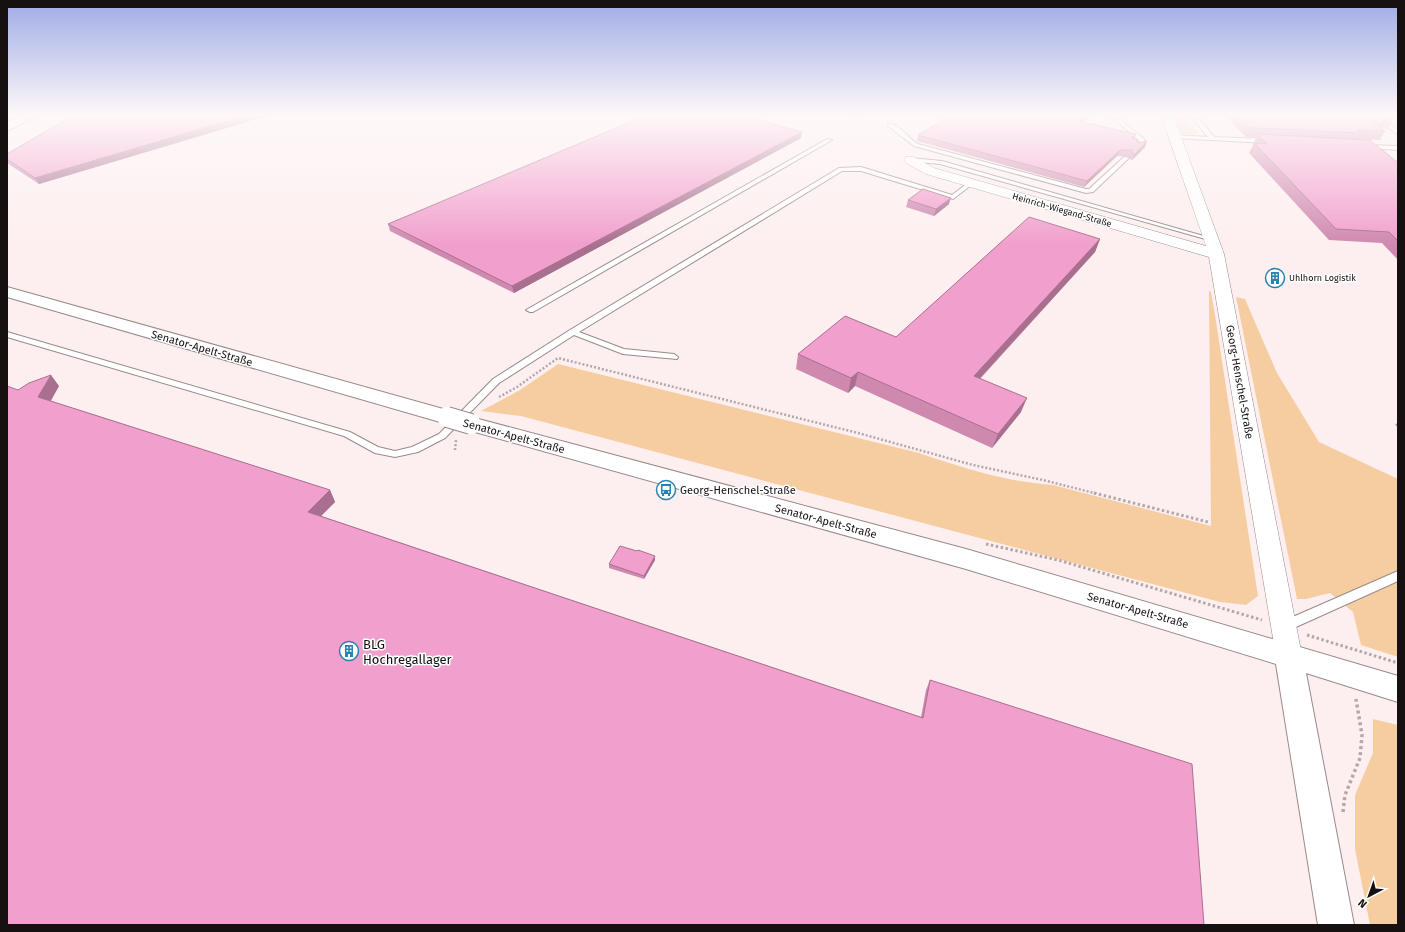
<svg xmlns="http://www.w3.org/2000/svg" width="1405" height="932" font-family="'Fira Sans',sans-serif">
<rect width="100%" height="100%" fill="#fdeff0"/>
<!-- green -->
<path fill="#f6cda1" d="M1173 115H1182L1199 134H1182Z
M1209 291 1211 292 1215 315 1258 596 1246 605 1220 602 521 416 481 411 520 390 558 364 919 453C963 468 1007 482 1053 485L1211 526Z
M1236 297 1245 299 1277 373 1319 442 1398 479V657L1361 645 1353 612 1330 593 1306 599H1297Z
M1373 719 1398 725V925H1370L1355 849V795L1373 753Z"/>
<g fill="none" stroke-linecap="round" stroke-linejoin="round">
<defs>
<path id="service" d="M1109 115H1114L1144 139 1145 143 1140 147H1136L1135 146 1140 141Z
M1190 115H1196L1214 137 1266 139 1269 141 1266 143 1174 138V136L1176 135 1208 137Z
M1371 115H1376L1398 130V135Z
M888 124C900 123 908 139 918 144L1086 189H1089L1124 157 1129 158 1093 192 1086 193 914 146 888 126Z
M827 139 832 140 533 312H530L526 310Z
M1366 145 1398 146V150L1364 148V146Z
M910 158 942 161 1214 239 1209 240 940 164 908 161V159Z
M861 167 952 195 969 182 974 183 953 199 861 171H842L579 332 624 349 674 354 678 357 677 359 623 354 574 335 499 383 445 438 418 452 395 457 375 453 344 436 7 337V332L350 432 378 447 395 451 412 447 439 434 493 379 570 330 839 168Z
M1398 571V581L1287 631 1283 632 1279 631 1277 627 1279 623Z"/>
<path id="minor" d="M1161 115H1173L1224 254 1302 656 1298 664 1289 667 1280 664 1276 656 1209 257 926 174 906 163 904 160 906 157H914L934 168 1206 246Z"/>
<path id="tertiary" d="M23 115H37L35 117 7 131V122Z
M7 287 454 412 457 417 454 422 447 424 7 297Z
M471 417 966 549 1398 676V702L1306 673 1354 925H1318L1276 664 966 569 464 429 461 424 464 419Z"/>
</defs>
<!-- service casing -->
<use href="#service" stroke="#998a8a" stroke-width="2"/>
<!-- minor casing -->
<use href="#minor" stroke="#998a8a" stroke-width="1"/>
<!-- tertiary casing -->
<use href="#tertiary" stroke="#998a8a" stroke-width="2"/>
<!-- path-far2 -->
<path stroke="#b3a8a9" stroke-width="2.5" stroke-dasharray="2 2" stroke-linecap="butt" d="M499 397 517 387 558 358 858 433 973 465 1043 480 1098 494
M455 450 456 440"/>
<!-- path-far1 -->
<path stroke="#b3a8a9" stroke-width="3" stroke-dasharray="2.5 2.5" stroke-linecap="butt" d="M1094 493 1208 522
M986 544 1058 560 1262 620
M1307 635 1398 663"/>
<!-- path -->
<path stroke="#b3a8a9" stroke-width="3.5" stroke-dasharray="3 3" stroke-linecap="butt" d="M1343 812 1345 795 1360 758 1362 735 1356 699"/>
<!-- service -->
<use href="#service" fill="#fff" fill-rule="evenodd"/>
<!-- minor -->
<use href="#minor" fill="#fff" fill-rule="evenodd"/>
<!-- tertiary -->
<use href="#tertiary" fill="#fff" fill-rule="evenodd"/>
<defs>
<path id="tertiary-bridge" d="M447 417 471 424"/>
</defs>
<!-- tertiary-bridge casing -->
<use href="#tertiary-bridge" stroke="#998a8a" stroke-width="22" stroke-linecap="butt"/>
<!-- tertiary-bridge -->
<use href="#tertiary-bridge" stroke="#fff" stroke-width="20"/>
</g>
<!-- wall -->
<path fill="#cf89af" d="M74 115H270L39 184 7 163V154Z
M848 115H859L855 117Z
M951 115H1091L1083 122 1136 134 1134 138 1138 143 1145 147 1132 160 1130 159 1129 157 1117 156 1084 187 917 141 918 135Z
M1224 115H1385L1393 120 1388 129 1381 128 1385 131 1380 140 1357 139 1398 163V260L1382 243 1329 240 1249 153 1253 145V144L1256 138 1246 137Z
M801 138 514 293 390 231 388 224Z
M908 200 949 204 934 216 906 207Z
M1100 239 1095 252 980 379 1021 412 992 448 855 386 848 393 796 369 798 354 896 337Z
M59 386 51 401 330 490 335 502 321 516 921 717 926 690 930 680 1204 925 18 390Z
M1398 422V427L1395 425Z
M637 551 655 556V560L644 579 609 568V564Z"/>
<!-- shaded-wall -->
<path fill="#a96f8f" d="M248 115H270L39 184 35 178Z
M1086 115H1091L1077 126 1078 121Z
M1387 119 1381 128 1377 131 1382 122Z
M802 132 801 138 514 293 512 286Z
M1147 141 1145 147 1132 160 1135 154Z
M1120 150 1117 156 1084 187 1087 181Z
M951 198 949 204 934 216 936 209Z
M1100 239 1095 252 969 390 974 376Z
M858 372 855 386 848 393 851 378Z
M51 375 59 386 46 408 38 397Z
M1027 398 1021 412 992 448 998 434Z
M330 490 335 502 314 523 308 512Z
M655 556V560L644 579V576Z"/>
<!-- building -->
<path fill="#f19fcc" stroke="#a96f8f" d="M74 115H248L35 178 7 159V154Z
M647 115H742L802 132 512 286 388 224Z
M951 115H1086L1078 121 1136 134 1132 138 1136 139 1138 143 1147 141 1135 154 1132 153V150H1120L1087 181 918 135Z
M1237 115H1385L1393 120 1387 119 1382 122 1372 121 1385 131 1357 130 1361 133 1250 128Z
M1257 134 1370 140 1398 163V241L1389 232 1336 229 1254 143 1267 144Z
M923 189 951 198 936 209 908 200Z
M1029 217 1100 239 974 376 1027 398 998 434 858 372 851 378 798 354 845 316 896 337Z
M51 375 38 397 330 490 308 512 923 718 930 680 1192 764 1204 925H7V386L18 390 29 383Z
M620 546 637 551 638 550 655 556 644 576 609 564Z"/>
<!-- sky -->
<linearGradient id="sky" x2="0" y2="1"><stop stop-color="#9fabe5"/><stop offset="0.47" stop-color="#fef8f8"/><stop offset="1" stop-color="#fef8f8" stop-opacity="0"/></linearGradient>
<rect width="1405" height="245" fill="url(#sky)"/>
<!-- icons -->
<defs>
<symbol id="building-ring" viewBox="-11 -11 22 22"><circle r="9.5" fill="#fff" stroke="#2982b0" stroke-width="1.5"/><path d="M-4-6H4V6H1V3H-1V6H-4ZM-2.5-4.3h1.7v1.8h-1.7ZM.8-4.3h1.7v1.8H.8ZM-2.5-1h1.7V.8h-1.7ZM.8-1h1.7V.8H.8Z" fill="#2982b0"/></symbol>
<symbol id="bus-ring" viewBox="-11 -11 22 22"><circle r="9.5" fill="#fff" stroke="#2982b0" stroke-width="1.5"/><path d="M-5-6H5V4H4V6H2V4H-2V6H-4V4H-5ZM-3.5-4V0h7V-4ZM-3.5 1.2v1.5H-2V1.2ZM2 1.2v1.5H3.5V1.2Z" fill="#2982b0"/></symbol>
</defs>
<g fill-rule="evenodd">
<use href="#building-ring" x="1264" y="267" width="22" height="22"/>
<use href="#bus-ring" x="655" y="479" width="22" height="22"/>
<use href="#building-ring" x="338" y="640" width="22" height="22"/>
</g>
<g text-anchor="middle" stroke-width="3" stroke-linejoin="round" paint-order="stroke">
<!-- far-street labels -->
<g font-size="9" fill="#161011" stroke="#fff">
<text transform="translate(1062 210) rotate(16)" y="3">Heinrich-Wiegand-Straße</text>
</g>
<!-- far-poi labels -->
<g font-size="9" fill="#161011" stroke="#fff" text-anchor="start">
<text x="1289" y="281">Uhlhorn Logistik</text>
</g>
<!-- street labels -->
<g font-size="11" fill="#161011" stroke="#fff">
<text transform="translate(202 348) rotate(16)" y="4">Senator-Apelt-Straße</text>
<text transform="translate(1240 382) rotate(80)" y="4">Georg-Henschel-Straße</text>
<text transform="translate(514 436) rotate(15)" y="4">Senator-Apelt-Straße</text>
<text transform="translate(826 521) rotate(15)" y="4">Senator-Apelt-Straße</text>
<text transform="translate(1138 610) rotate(16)" y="4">Senator-Apelt-Straße</text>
</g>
<!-- poi labels -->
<g font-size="11" fill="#161011" stroke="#fff" text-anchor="start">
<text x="680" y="494">Georg-Henschel-Straße</text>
</g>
<!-- near-poi labels -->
<g font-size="13" fill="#161011" stroke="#fff" text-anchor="start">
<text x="363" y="649">BLG<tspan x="363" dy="15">Hochregallager</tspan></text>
</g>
</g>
<!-- border -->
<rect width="1405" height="932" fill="none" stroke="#161011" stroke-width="16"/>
<!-- north arrow -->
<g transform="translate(1369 896) rotate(221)" stroke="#ffffff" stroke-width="3" paint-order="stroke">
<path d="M0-3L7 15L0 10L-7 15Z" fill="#161011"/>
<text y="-6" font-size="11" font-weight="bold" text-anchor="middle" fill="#161011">N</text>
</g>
</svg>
